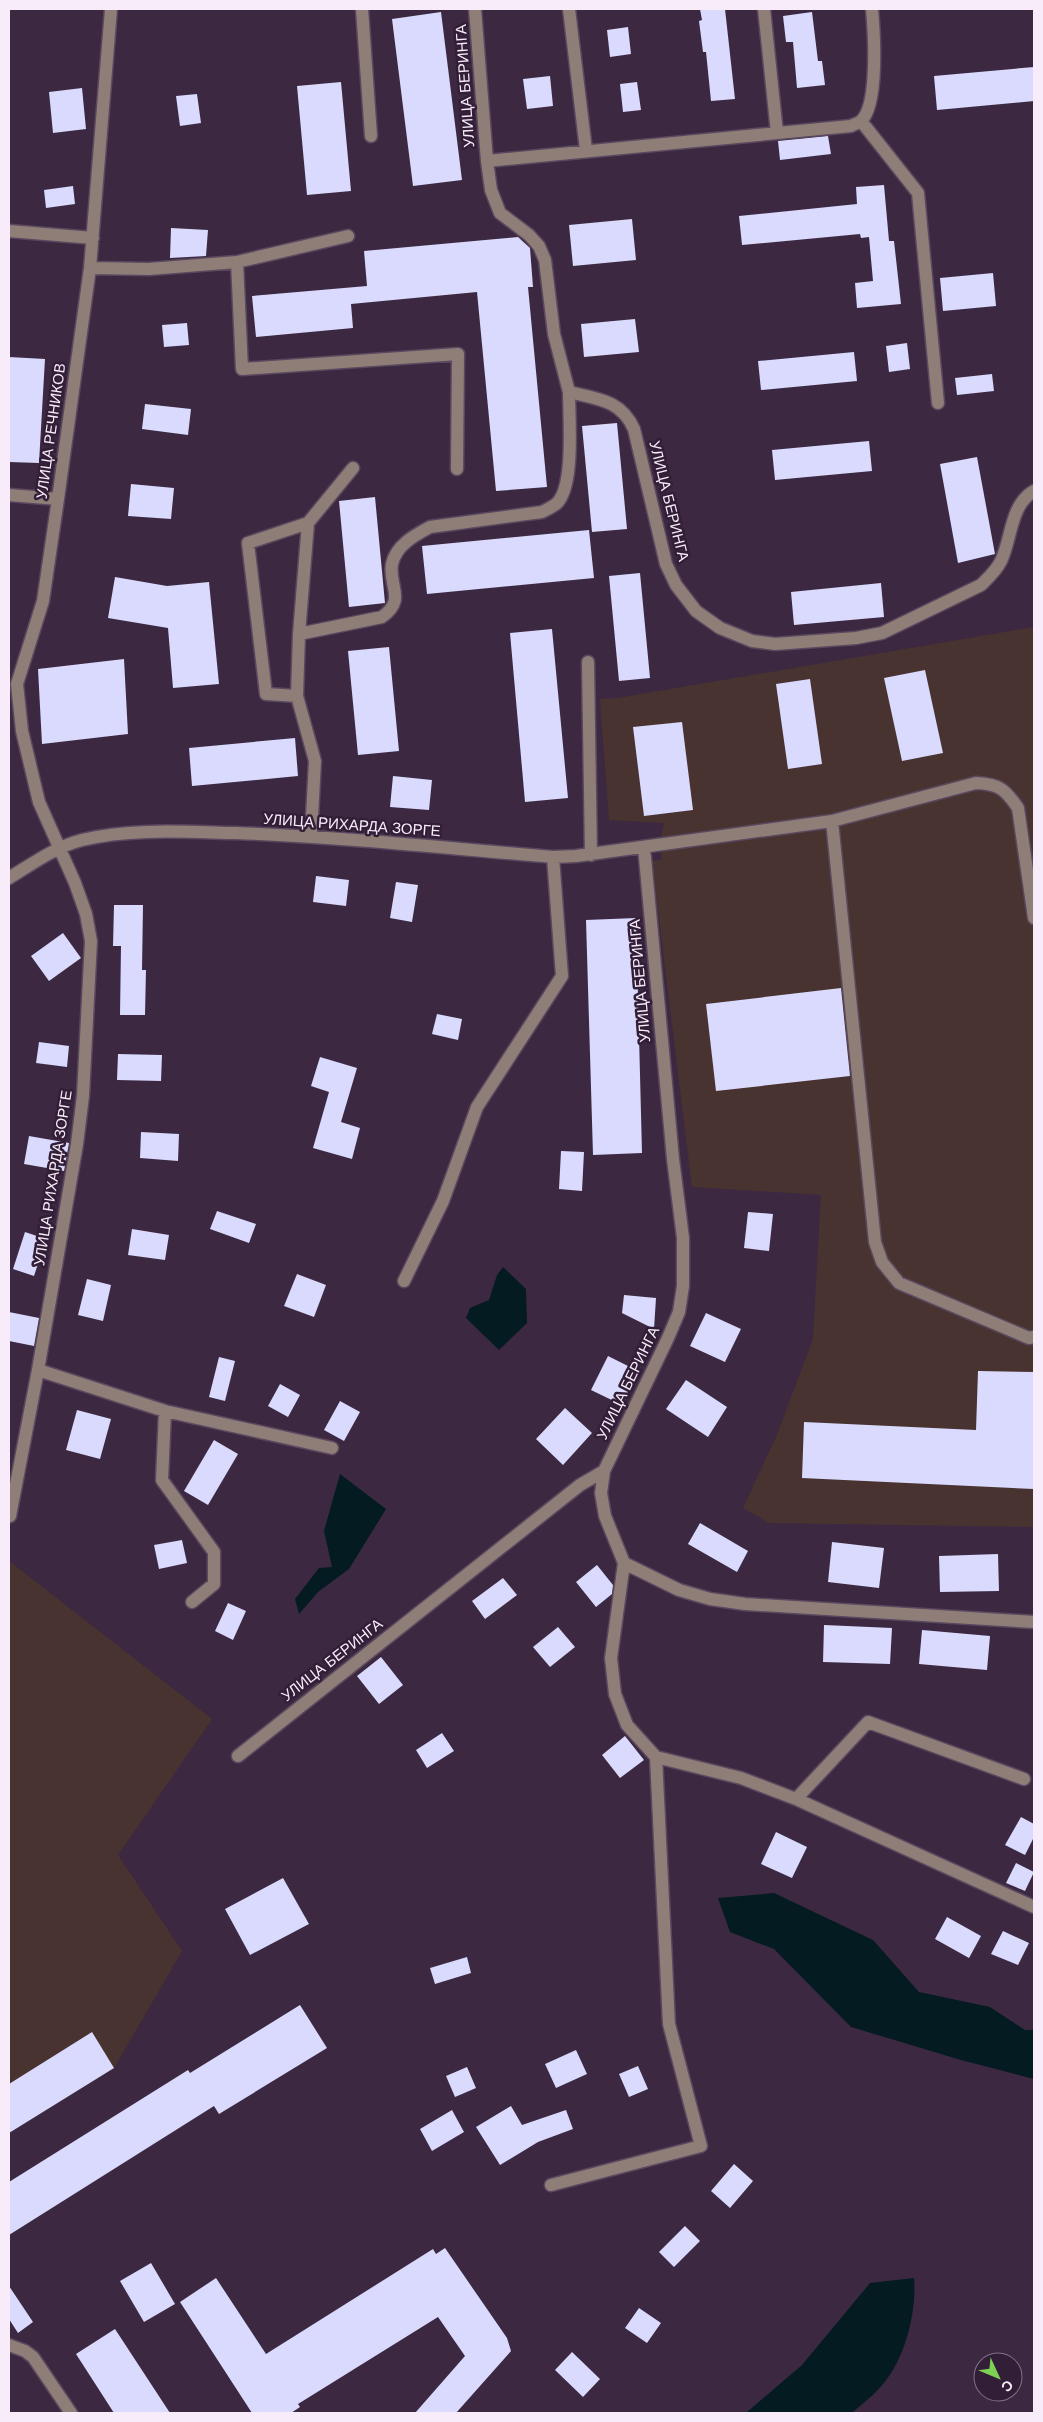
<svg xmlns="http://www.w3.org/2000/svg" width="1043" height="2422" font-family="Arial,sans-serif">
<rect width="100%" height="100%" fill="#3c2941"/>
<!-- industrial -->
<path fill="#483330" d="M1034 627V1527L769 1523 743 1508 776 1437 813 1339 821 1195 692 1187 652 861 662 860 660 845 664 823 609 820 600 699 618 698Z
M9 1561 212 1719 118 1855 182 1951 114 2068 9 2133Z"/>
<!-- water -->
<path fill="#031b21" d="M503 1267 526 1289 527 1323 499 1350 466 1318 470 1308 489 1300 497 1275Z
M340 1474 386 1509 349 1569 318 1592 299 1614 295 1599 319 1568 332 1567 324 1531Z
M774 1893 873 1940 919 1992 990 2007 1025 2030H1034V2079L961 2060 851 2027 774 1949 730 1932 718 1898Z
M914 2278C917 2311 905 2359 883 2384 874 2395 862 2404 852 2413H746L802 2365 870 2283Z"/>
<!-- building -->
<path fill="#d9dafd" d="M700 9H725L735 99 711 101 706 52H703L699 21 702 20Z
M441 12 462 180 413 186 392 19Z
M812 12 818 61H822L825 85 797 88 793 42H786L783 16Z
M628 27 631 54 610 57 607 30Z
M1034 67V101L937 110 934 76Z
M550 76 553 106 527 109 523 79Z
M341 82 351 191 307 195 297 86Z
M637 82 641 110 623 112 620 84Z
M82 88 86 129 53 133 49 92Z
M197 94 201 123 180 126 176 96Z
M828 136 831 154 780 160 778 141Z
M884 185 889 241H894L901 304 857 308 855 283 873 281 869 237 861 238 860 234 742 245 739 216 857 204 856 187Z
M73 186 75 204 46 208 44 190Z
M632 219 636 260 573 266 569 225Z
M171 228 208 230 206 256 170 258Z
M518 237 530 248 533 287H528L547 487 496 491 477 292 351 304 353 328 256 337 252 296 367 286 364 251Z
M993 273 996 306 943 311 940 278Z
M635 319 639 352 584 357 581 324Z
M187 323 189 345 164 347 162 325Z
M907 343 910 369 889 372 886 346Z
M854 352 857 381 761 390 758 361Z
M9 357 45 359 39 463 9 462Z
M992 374 994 391 957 395 955 378Z
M145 404 191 409 188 435 142 429Z
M617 423 627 529 592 532 582 426Z
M869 441 872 471 775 480 772 450Z
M977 457 995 554 958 563 940 464Z
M131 484 174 488 171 519 128 516Z
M375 497 385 603 349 607 339 501Z
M589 530 594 578 427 594 422 546Z
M640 573 650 678 619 681 609 576Z
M115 577 167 586 209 582 219 684 173 688 168 628 108 618Z
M881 583 884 617 794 625 791 592Z
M552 629 568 798 525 802 510 633Z
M389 647 399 751 358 755 348 651Z
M124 659 128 734 42 744 38 669Z
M925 670 943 753 902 761 884 678Z
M810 679 822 764 788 769 776 684Z
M682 722 693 810 644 816 633 727Z
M295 738 298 776 192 786 189 748Z
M393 776 432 780 429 810 390 807Z
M316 876 349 880 346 906 313 902Z
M396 882 418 885 412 922 390 918Z
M114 905H143L142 970H146L145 1015H120L121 946H113Z
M636 918 642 1153 593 1155 586 920Z
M63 933 81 958 49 981 31 956Z
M841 988 850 1076 716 1091 706 1004Z
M437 1014 462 1019 458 1040 432 1034Z
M39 1042 69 1046 67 1067 36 1063Z
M118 1054 162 1055 161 1081 117 1080Z
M320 1057 357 1068 341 1122 360 1128 352 1159 313 1148 329 1092 311 1086Z
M141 1132 179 1134 178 1161 140 1158Z
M29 1136 69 1143 64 1171 24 1164Z
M561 1151 584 1152 582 1191 559 1189Z
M217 1211 256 1224 249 1243 210 1229Z
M748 1212 773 1214 769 1251 744 1248Z
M132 1229 169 1235 165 1260 128 1255Z
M25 1232 46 1239 34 1276 13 1269Z
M297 1274 326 1285 314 1317 284 1306Z
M87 1279 111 1285 103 1321 78 1315Z
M624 1295 656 1298 654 1329 622 1313Z
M9 1312 39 1318 34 1346 9 1341Z
M706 1313 741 1329 725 1362 690 1346Z
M608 1356 638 1371 622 1405 591 1390Z
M219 1357 235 1361 225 1401 209 1397Z
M978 1371 1034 1372V1489L802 1478 804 1422 976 1430Z
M686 1380 727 1407 708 1437 666 1409Z
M280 1384 300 1395 288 1417 268 1406Z
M340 1401 360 1412 344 1441 324 1430Z
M565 1408 592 1433 563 1465 536 1439Z
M77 1410 111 1419 100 1459 66 1450Z
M214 1440 238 1454 208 1505 184 1491Z
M700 1523 748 1551 737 1572 688 1544Z
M182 1540 187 1563 159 1569 154 1545Z
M832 1542 884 1548 879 1588 828 1582Z
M998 1554 999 1591 940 1592 939 1556Z
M597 1565 613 1585 612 1594 596 1607 576 1582Z
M503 1578 517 1595 485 1619 472 1601Z
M228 1603 246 1611 233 1640 215 1631Z
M824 1625 892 1628 890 1664 823 1662Z
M558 1627 575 1647 550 1667 533 1647Z
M922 1630 990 1636 987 1670 919 1664Z
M381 1657 403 1685 379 1704 357 1676Z
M442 1733 454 1751 427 1768 416 1750Z
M625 1736 644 1760 620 1778 602 1755Z
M1021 1817 1034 1824V1837L1025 1855 1005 1845Z
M776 1832 807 1847 792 1878 761 1864Z
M1016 1863 1034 1872 1025 1891 1006 1883Z
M283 1878 309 1924 250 1955 225 1909Z
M947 1917 981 1936 969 1958 935 1939Z
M1003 1931 1029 1943 1018 1965 991 1954Z
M467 1957 471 1973 435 1984 430 1968Z
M300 2005 327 2048 219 2114 214 2106 9 2235V2182L188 2070 190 2073Z
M92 2032 114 2068 9 2133V2084Z
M576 2050 587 2074 556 2088 545 2064Z
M638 2066 648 2089 629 2097 619 2074Z
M467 2067 476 2088 455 2097 446 2076Z
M511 2106 522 2125 566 2110 573 2129 538 2142 500 2165 476 2127Z
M452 2110 464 2132 432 2151 420 2129Z
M734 2164 753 2181 730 2208 711 2191Z
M685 2226 700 2241 674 2267 659 2252Z
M445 2248 507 2338 511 2351 456 2413H415L465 2356 438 2317 298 2404 300 2407 291 2413H252L180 2302 216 2278 266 2354 433 2249 436 2254Z
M151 2263 175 2304 144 2322 120 2281Z
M9 2286 33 2322 18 2333 9 2319Z
M639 2308 661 2323 647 2343 625 2328Z
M115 2329 170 2413H114L76 2354Z
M572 2352 600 2379 583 2397 555 2370Z"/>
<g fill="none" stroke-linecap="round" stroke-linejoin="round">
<defs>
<path id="minor" d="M362 9 371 136
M475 9 487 161 851 126C854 124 859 123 861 121 879 105 874 31 872 9
M569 9 586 150
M764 9 777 133
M861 121 918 193 938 403
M487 161 491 190 500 213 529 235 539 246 545 260 554 334 569 392C598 399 621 400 634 429L666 564 676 585 696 611 720 628 752 641 775 644 856 638 882 633 981 585C989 577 996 571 1001 561 1012 538 1010 505 1034 491
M9 231 93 238
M237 262 348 236
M90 268 149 269 237 262 242 369 458 354 457 469
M9 495 58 499
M299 634 382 617C407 599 388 586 392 564 396 545 415 535 430 527L542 512C546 510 552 507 556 504 575 488 569 418 569 392
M588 662 591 855
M297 696 266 694 248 543 308 523
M832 821 875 1242 882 1262 899 1283 1029 1338 1034 1337
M311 836 315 761 297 696 299 634 308 523 353 468
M9 878C32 864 55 847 82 840 131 828 186 832 236 833 342 837 447 848 553 857L576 856 832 821 976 783C999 784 1005 789 1018 808L1034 918
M404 1281 443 1201 477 1107 562 976 553 857
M38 1370 165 1411 332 1448
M165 1411 162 1480 214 1552V1584L192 1602
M604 1471 601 1493 605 1516 624 1563 611 1658 615 1694 627 1725 656 1757 741 1778 796 1799 1034 1907
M10 1516 38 1370 77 1144 83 1096 91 941 86 914 75 883 39 802 22 731 17 684 43 601 58 499 90 268 111 9
M624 1563 679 1590 710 1599 745 1604 1034 1622
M238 1756 580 1485 604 1471 668 1338 679 1312 683 1286V1238L673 1159 644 847
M796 1799 868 1722 1024 1779
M551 2185 701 2146 669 2024 656 1757
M9 2345 25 2351 33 2357 71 2413"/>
</defs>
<!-- minor casing -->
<use href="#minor" stroke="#5a485f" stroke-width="15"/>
<!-- minor -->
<use href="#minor" stroke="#8e7e77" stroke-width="12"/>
</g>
<g text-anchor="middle" stroke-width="5" stroke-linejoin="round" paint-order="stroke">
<!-- street labels -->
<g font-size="15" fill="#f8ecfb" stroke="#321f37">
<text transform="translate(465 86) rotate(-94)" y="5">УЛИЦА БЕРИНГА</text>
<text transform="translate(51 431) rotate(-82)" y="5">УЛИЦА РЕЧНИКОВ</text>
<text transform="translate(669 501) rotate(76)" y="5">УЛИЦА БЕРИНГА</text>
<text transform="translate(352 825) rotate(4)" y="5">УЛИЦА РИХАРДА ЗОРГЕ</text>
<text transform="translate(640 981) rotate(-95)" y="5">УЛИЦА БЕРИНГА</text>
<text transform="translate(53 1178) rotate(-81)" y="5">УЛИЦА РИХАРДА ЗОРГЕ</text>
<text transform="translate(628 1383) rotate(-64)" y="5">УЛИЦА БЕРИНГА</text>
<text transform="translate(332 1660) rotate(-38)" y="5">УЛИЦА БЕРИНГА</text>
</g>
</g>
<!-- border -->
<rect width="1043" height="2422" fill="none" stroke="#f8ecfb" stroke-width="20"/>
<!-- north arrow -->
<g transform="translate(998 2377) rotate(134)"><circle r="24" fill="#321f37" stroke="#817185"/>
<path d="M0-4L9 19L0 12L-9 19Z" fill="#7cd154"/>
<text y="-8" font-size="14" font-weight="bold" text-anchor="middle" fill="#f8ecfb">С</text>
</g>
</svg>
